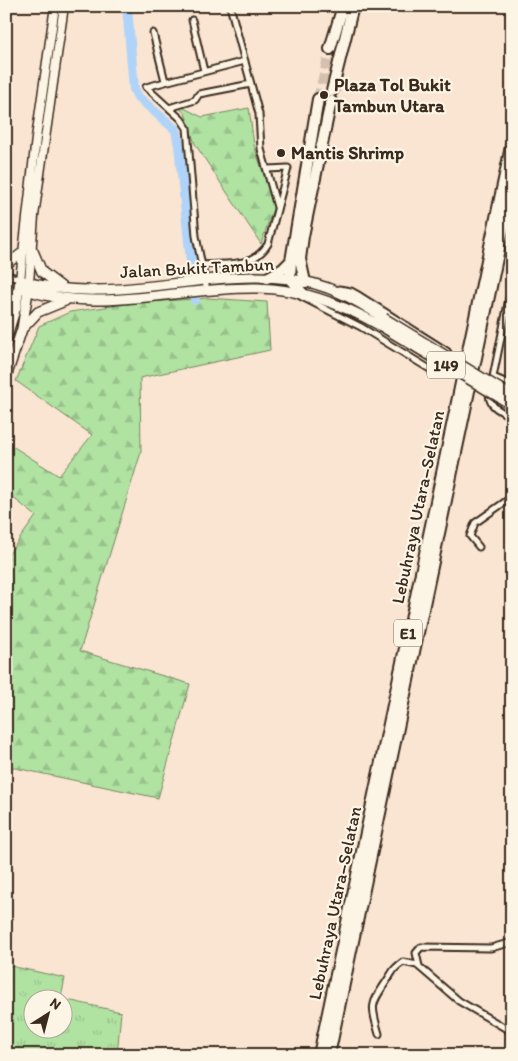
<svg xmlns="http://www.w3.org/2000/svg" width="518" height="1061" font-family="Itim,sans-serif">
<defs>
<pattern id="grass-tufts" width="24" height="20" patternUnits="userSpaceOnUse" patternTransform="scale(1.25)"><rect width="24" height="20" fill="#b0e2a2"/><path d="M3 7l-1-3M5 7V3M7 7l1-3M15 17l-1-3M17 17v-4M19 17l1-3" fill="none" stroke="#98c28b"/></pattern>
<pattern id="forest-firs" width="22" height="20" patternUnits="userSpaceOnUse" patternTransform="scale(1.25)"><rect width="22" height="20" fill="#b0e2a2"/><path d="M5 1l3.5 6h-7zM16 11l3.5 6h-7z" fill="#98c28b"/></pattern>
</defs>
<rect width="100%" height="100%" fill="#fae5d2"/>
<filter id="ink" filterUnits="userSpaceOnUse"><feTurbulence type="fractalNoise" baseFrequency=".02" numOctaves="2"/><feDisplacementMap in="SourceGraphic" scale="10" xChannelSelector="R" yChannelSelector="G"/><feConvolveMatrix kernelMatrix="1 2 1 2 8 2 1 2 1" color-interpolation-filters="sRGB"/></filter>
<g filter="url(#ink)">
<!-- grass -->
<path fill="url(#grass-tufts)" stroke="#768660" d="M6 965 65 978 61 998H32V1028H62L63 999 121 1012 117 1055H6Z"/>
<!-- forest -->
<path fill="url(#forest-firs)" stroke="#768660" d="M172 102 202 117 249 108 254 145 274 206 261 244 195 144 185 113Z
M208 298 267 302 270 350 140 378 141 452 80 651 190 684 158 798 6 766V558L36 516 6 492V442L59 476 92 435 16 381 39 326 70 312 134 303Z"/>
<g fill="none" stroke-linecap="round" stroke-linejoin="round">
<!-- river -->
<path stroke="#b0d4f9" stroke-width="10" d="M127 6 134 89 138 97 176 130 179 146 195 300"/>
<!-- highway-tunnel -->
<path stroke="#d4c0ae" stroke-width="10" stroke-dasharray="10 5" stroke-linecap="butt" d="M318 99 330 49"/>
<defs>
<path id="street" d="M230 6 259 114 261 149 277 207
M192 20 204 71
M153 33 165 81
M169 108 195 100 199 94 251 84
M203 265C229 263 253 268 268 244L288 168 268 169
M6 274 20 280
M339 289 351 291 360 296 447 351 451 358
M207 291 196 236 187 128 181 119 146 87 245 61
M300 296 361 327 433 371 442 373 449 366
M493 377 512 284
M492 380 493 377 512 385
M490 390C486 406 500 411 512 417
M479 547 470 536 475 523 512 497
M419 966 416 953 421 947 491 948 512 942
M379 1034C370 1003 371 1005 388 979 394 970 393 969 403 962L417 965 459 1001 512 1032"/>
<path id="secondary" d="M6 265 24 251
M20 280 36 138 55 6
M29 283 34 216 64 6"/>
<path id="primary" d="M33 251 42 272 63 288
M6 283 16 306
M21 288C96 316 180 286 258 288 302 289 344 305 381 326
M24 327 38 312 65 301
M6 339 16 307 20 280C108 308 201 268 290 279 326 283 355 299 384 318
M6 377 22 329 29 285"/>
<path id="highway" d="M330 49 343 6
M332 91 353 6
M267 278 283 269 291 261
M305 282 300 259 303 236 331 101
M304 295 290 279 291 261 318 99
M319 1055 512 142
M329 1055 512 187"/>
</defs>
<!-- street casing -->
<use href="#street" stroke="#3b2a1e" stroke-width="9"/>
<!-- secondary casing -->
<use href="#secondary" stroke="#3b2a1e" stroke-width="11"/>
<!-- primary casing -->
<use href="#primary" stroke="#3b2a1e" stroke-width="12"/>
<!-- highway casing -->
<use href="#highway" stroke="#3b2a1e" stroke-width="14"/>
<!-- street -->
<use href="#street" stroke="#fcf5e5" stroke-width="5"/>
<!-- secondary -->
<use href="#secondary" stroke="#fcf5e5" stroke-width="8"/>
<!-- primary -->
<use href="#primary" stroke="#fcf5e5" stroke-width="9"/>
<!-- highway -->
<use href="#highway" stroke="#fcf5e5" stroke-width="10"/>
<defs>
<path id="primary-bridge" d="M384 318 512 396
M381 326 512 405"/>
</defs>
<!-- primary-bridge casing -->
<use href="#primary-bridge" stroke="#3b2a1e" stroke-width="12" stroke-linecap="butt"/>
<!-- primary-bridge -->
<use href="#primary-bridge" stroke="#fcf5e5" stroke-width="9"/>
</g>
</g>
<!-- markers -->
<g fill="#3b2a1e" stroke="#fcf5e5" stroke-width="2">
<circle cx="324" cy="95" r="5"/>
<circle cx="281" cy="153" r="5"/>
</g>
<g text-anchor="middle" stroke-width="4.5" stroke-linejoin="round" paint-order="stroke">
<!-- shield labels -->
<g fill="#fcf5e5" stroke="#75675a" stroke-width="1">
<rect x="427" y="351.5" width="38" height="27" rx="4"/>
<rect x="394" y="619.5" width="28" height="27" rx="4"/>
</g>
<g font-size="16" font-weight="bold" fill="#3b2a1e">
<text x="446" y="371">149</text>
<text x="408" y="639">E1</text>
</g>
<!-- poi labels -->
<g font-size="18" font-weight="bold" fill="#3b2a1e" stroke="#fcf5e5" text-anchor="start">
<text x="334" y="91">Plaza Tol Bukit<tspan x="334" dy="21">Tambun Utara</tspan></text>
<text x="291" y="159">Mantis Shrimp</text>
</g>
<!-- street labels -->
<g font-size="18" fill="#3b2a1e" stroke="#fcf5e5">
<text transform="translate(197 268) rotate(-3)" y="6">Jalan Bukit Tambun</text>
<text transform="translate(418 507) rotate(-78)" y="6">Lebuhraya Utara–Selatan</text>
<text transform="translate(335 903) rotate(-78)" y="6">Lebuhraya Utara–Selatan</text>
</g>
</g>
<!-- margin -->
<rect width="518" height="1061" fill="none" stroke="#fcf5e5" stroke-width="25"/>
<rect x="12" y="12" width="493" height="1036" fill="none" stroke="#3b2a1e" stroke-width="2" filter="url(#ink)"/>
<!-- north arrow -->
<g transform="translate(48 1014) rotate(36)"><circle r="24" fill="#fcf5e5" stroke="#afa495"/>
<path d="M0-4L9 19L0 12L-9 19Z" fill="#3b2a1e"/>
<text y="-8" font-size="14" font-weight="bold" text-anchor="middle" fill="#3b2a1e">N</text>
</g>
</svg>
